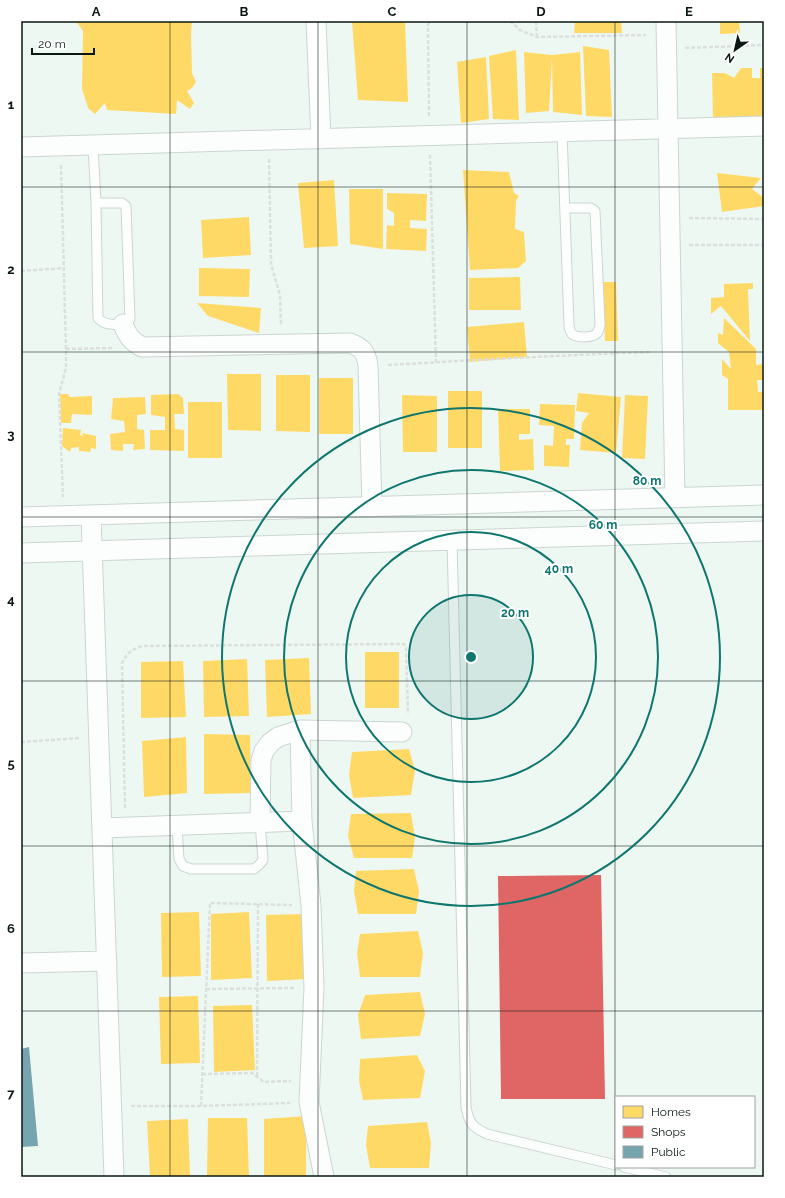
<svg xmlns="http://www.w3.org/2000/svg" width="785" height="1198" font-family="Raleway,sans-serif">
<rect width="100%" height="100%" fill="#eef8f3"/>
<!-- homes -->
<path fill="#ffd966" d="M76 21H192L191 33 192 73 196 82 192 88 187 91 194 103 190 109 177 100 176 114 107 110 105 103 95 114 88 108 82 89 83 31Z
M352 21H405L408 102 358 100Z
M575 21H621L622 33H574Z
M720 21H739L740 33 720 34Z
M583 46 609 50 612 117 586 116Z
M516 50 519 120 493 119 489 56Z
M524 52 552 55 580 52 582 115 553 112 552 58 549 111 526 113Z
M486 57 489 119 461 123 457 62Z
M741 68H752V78H760V68H764V117L713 118 712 73H725L734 78Z
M463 170 509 172 514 193 519 196 516 201 515 229 524 232 526 261 518 268 470 270Z
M717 173 761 178 752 189 764 198V206L722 212Z
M334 180 338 246 304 248 298 183Z
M349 189H383V249L350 244Z
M387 193 427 194 426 221 410 220V228L427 229 426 251 386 249 387 225 394 226V213L387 209Z
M249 217 251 255 203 258 201 220Z
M199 268 250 269 249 297 199 296Z
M520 277 521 310H469V278Z
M603 282H616L618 341H605Z
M753 283V289H748L750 341 721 306 711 314V298L724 297V284Z
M197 303 261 308 259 333 208 316Z
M724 318 756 349V365L763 364V380H757L758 392H763V410H728V379L722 375V359L731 369 729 352 718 343V333L723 335Z
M524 322 527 357 470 362 467 327Z
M227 374H261V431L228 430Z
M276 375H310V432L276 431Z
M319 378H353V434H319Z
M448 391H482V448H448Z
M578 393 621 397 616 453 580 450 582 423 589 413 576 411Z
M60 394H68L70 397 92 396V415L72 414 71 423H61Z
M178 394 183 398 184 414H174L175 429 184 430V451L150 450V430H165V417L151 415V395Z
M402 395 437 396V452H403Z
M625 395 648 396 645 459 622 458Z
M145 397 146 414 137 415V429L144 430 145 449 133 450 134 444H123V451L111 450 110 434 125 432 124 421 111 419 113 398Z
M188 402H222V458H188Z
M540 404 575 405 574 439H566V445H570L569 467 544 466V445L553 446 554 426 539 425Z
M498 409H530V434H519V440L533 439 534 470 500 471Z
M63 428 81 430 80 435 83 436 82 433 96 436V449L91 448 90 452 79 451V447L71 448 70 452 62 446Z
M365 652H399V708H365Z
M309 658 311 714 267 717 265 660Z
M247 659 249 716 204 717 203 661Z
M183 661 186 717 141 718V662Z
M204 734 250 735 251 793 204 794Z
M186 737 187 793 144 797 142 741Z
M409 749 415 770 411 795 353 798 349 775 352 752Z
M411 813 415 837 412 858H354L348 836 351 814Z
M414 869 419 891 416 914H358L354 891 356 871Z
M199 912 201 976 162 977 161 913Z
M249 912 252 978 211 980V914Z
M305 914 308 979 267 981 266 915Z
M418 931 423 953 420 977H360L357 953 360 934Z
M420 992 425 1014 420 1036 361 1039 358 1015 365 995Z
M198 996 200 1063 161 1064 159 997Z
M252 1005 255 1070 214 1072 213 1006Z
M417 1055 425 1071 420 1098 363 1100 359 1081 360 1059Z
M306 1116V1177H264V1119Z
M208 1118H247L249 1177H207Z
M188 1119 190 1177H150L147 1121Z
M427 1122 431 1143 429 1168H370L366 1145 368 1126Z"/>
<!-- shops -->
<path fill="#e06666" d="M601 875 605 1099H501L498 876Z"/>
<!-- public -->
<path fill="#76a5af" d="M29 1047 38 1146 21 1147V1049Z"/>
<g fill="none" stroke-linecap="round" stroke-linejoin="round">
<defs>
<path id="lane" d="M562 132 569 325C569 328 570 331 572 334 577 338 593 338 597 333 599 330 600 327 600 324L595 211 591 208H565
M93 145 96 203 98 318C104 326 124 327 130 319L126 206 122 203H96
M452 540 466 1107C469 1123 472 1127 487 1134L616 1165
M177 826 179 859 183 866 191 869H254L259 865 263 860 260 823
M624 1167 666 1177"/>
<path id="street" d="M316 21 321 139
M666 21 675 498
M21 147 764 126
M123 324C127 335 131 341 142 347L350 343C363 348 366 352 368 366L372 507
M91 515 114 1177
M21 517 764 495
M21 553 764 531
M300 730 302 821 311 905 314 988 309 1102 324 1177
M260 823 261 760 264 751 270 743 278 737 300 730 402 732
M102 828 302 821
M21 963 107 961"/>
</defs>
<!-- lane casing -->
<use href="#lane" stroke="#cbd6d1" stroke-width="11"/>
<!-- street casing -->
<use href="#street" stroke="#cbd6d1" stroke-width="21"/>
<!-- path -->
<path stroke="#dbdfde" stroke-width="2.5" stroke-dasharray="4 2" stroke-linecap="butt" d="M510 21 520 30 537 37 646 35
M536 21 537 37
M685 48 764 45
M429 116 428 25 430 21
M430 155 436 362
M269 159 271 264 280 295 281 324
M61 165 66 349V368L59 394 63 497
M689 218 764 219
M689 245H764
M21 271 64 268
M66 349 113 348
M388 365C476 360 564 355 652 352
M21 742 80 738
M125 808 122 663C127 653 132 649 143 646L404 644 406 648 408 714
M206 989 295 988
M202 1074 252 1073 264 1082 291 1081
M257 1076 258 904
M131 1106H201L290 1103
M201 1106 210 903 292 905"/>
<!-- lane -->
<use href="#lane" stroke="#fcfefd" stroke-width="9"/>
<!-- street -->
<use href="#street" stroke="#fcfefd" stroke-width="19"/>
</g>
<!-- grid -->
<path fill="none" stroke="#0a1712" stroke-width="1" stroke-opacity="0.55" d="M170 21V1177M318 21V1177M467 21V1177M615 21V1177M21 187H764M21 352H764M21 517H764M21 681H764M21 846H764M21 1011H764"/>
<!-- distance rings -->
<circle cx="471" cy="657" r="62" fill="#0f766e" fill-opacity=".12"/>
<g fill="none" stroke="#0f766e" stroke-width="2">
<circle cx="471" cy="657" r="62"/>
<circle cx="471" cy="657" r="125"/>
<circle cx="471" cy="657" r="187"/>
<circle cx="471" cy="657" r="249"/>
</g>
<circle cx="471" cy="657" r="6" fill="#0f766e" stroke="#fff" stroke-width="2"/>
<g font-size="12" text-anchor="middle" font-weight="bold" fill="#0f766e" stroke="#fff" stroke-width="4" stroke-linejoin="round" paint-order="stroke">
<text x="647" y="485">80 m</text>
<text x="603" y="529">60 m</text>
<text x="559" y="573">40 m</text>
<text x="515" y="617">20 m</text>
</g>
<!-- border -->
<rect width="785" height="1198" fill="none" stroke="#ffffff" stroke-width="44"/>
<!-- legend -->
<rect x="615" y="1096" width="140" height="72" fill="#ffffff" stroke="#9da2a0"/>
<rect x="623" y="1106" width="20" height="12" fill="#ffd966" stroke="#9da2a0"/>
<text x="651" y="1116" font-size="12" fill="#0a1712">Homes</text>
<rect x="623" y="1126" width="20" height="12" fill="#e06666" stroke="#9da2a0"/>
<text x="651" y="1136" font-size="12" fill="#0a1712">Shops</text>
<rect x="623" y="1146" width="20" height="12" fill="#76a5af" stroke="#9da2a0"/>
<text x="651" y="1156" font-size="12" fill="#0a1712">Public</text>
<!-- north arrow -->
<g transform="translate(735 50) rotate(214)" stroke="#ffffff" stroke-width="3" paint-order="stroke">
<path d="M0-3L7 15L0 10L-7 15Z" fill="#0a1712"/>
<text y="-6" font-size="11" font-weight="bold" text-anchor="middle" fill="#0a1712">N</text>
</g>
<!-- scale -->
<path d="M32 48v6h62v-6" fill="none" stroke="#0a1712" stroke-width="2"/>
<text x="38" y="48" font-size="12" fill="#0a1712" stroke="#ffffff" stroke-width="3" paint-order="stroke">20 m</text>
<rect x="22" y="22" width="741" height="1154" fill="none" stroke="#0a1712" stroke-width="1.5"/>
<g font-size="13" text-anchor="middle" font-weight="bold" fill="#0a1712">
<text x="96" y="16">A</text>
<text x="244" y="16">B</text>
<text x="392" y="16">C</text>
<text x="541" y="16">D</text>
<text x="689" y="16">E</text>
<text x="11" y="109">1</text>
<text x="11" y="274">2</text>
<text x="11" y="439">3</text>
<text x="11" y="604">4</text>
<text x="11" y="768">5</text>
<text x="11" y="933">6</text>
<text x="11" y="1098">7</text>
</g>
</svg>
